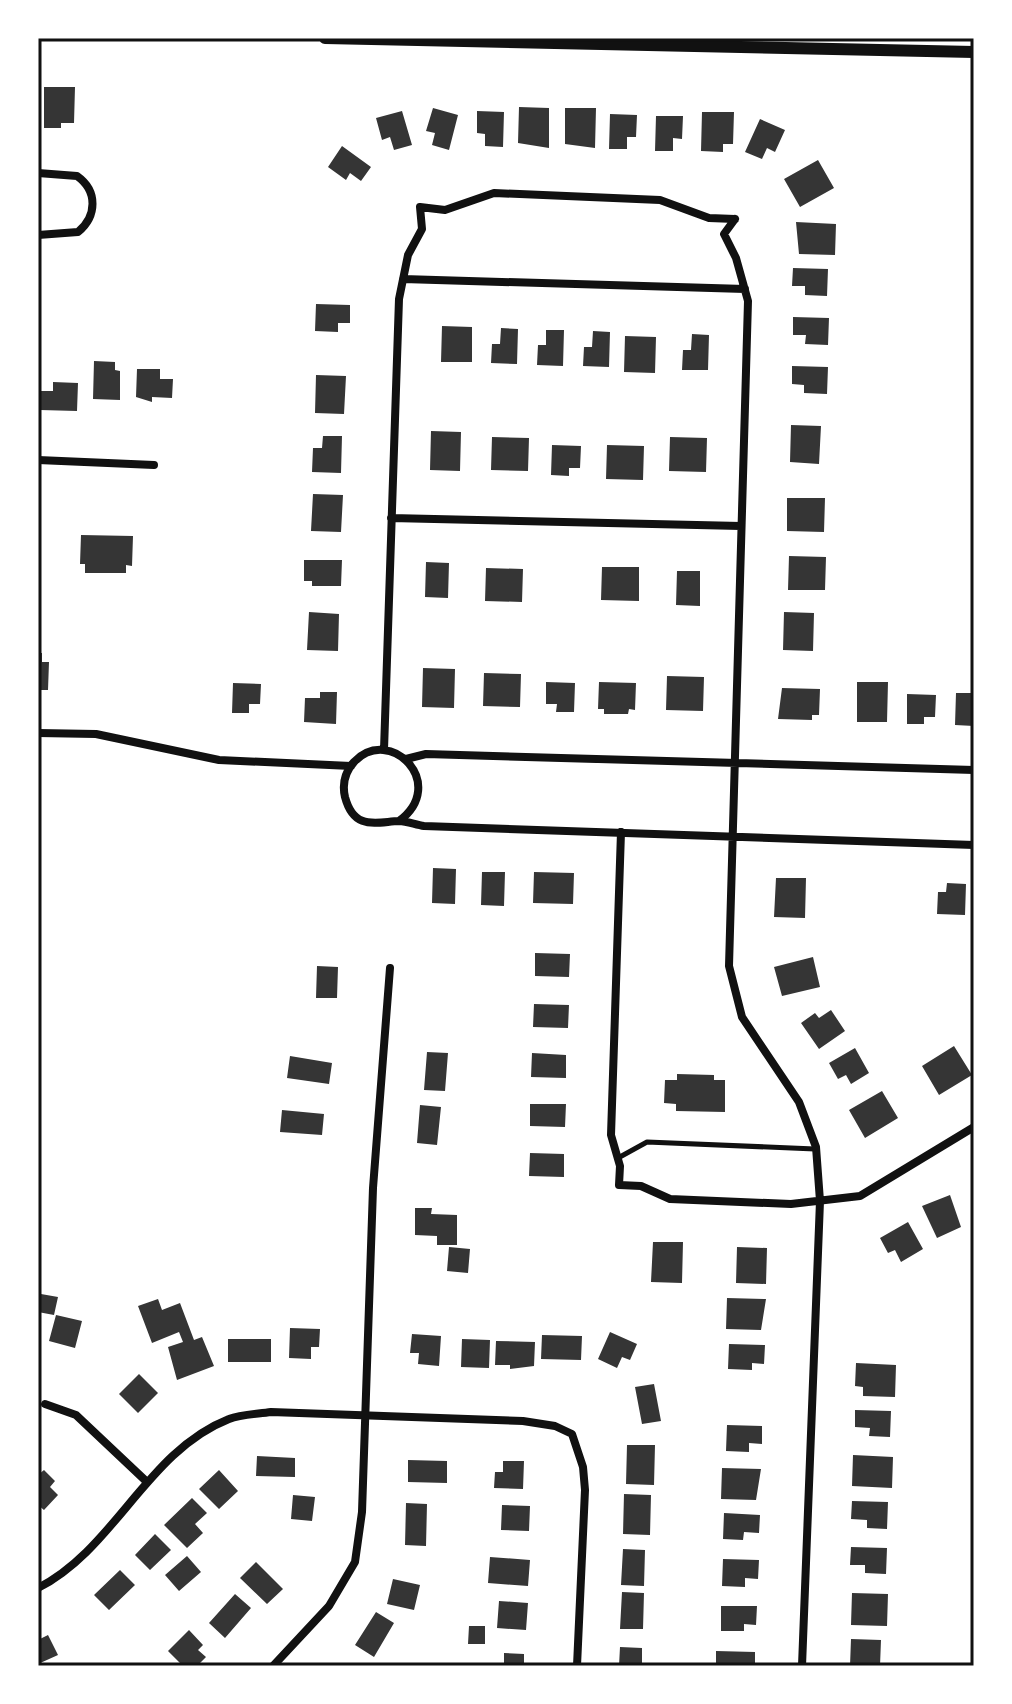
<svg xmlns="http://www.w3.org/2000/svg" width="1012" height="1704" font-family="Merriweather,serif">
<rect width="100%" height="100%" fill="#fff"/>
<!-- building -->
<path fill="#353535" d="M44 87H75L74 123H61V128H44Z
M519 107 549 108V148L518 143Z
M433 108 458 115 449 150 432 145 435 133 426 131Z
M565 108H596L595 148 565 144Z
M402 111 412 145 394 150 390 137 382 140 376 118Z
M477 111 504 112 503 147 485 146V134L477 133Z
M702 112H734L733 144H723V152L701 151Z
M610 114 637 115 636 137H627V149H609Z
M656 116H683L682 139 673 138V151H655Z
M760 119 785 130 775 152 767 148 762 159 745 152Z
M342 146 371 167 361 181 350 173 346 180 328 167Z
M818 160 834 188 800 207 784 179Z
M796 222 836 224 835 255 799 254Z
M793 268 828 269 827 296 805 295V286H792Z
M316 304 350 305V323H338V332L315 331Z
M793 317 829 318 828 345 805 344 806 335H793Z
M442 326 472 327V362H441Z
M501 328 518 329 517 364 491 363 492 344H500Z
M546 330H564L563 366 537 365 538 345H546Z
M593 331 610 332 609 367 583 366 584 347H592Z
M692 334 709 335 708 370H682L683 350H691Z
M625 336 656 337 655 373 624 372Z
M94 361 115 362V370L120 371V400L93 399Z
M792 366 828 367 827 394 804 393V385L792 384Z
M137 369H160V379H173L172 398 152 397V402L136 397Z
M316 375 346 376 344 414 315 413Z
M53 382 78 383 77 411 40 410V391H53Z
M791 425 821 426 819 464 790 462Z
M431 431 461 432 460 471 430 470Z
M323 436H342L341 473 312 472 313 448H322Z
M492 437 529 438 528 471 491 470Z
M670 437 707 438 706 472 669 471Z
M552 445 581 446 580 468H569V476L551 475Z
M607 445 644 446 643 480 606 479Z
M313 494 343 495 341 532 311 531Z
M787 498H825L824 532 787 531Z
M81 535 133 536 132 566 126 565V573H85V564H80Z
M789 556 826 557 825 590H788Z
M304 560H342L341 586H312V581H304Z
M426 562 449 563 448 598 425 597Z
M602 567H639V601L601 600Z
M486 568 523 569 522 602 485 601Z
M677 571H700V606L676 605Z
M309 612 339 614 338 651 307 650Z
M784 612 814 613 813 651 783 650Z
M38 653H42V662H49L48 690H38Z
M423 668 455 669 454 708 422 707Z
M484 673 521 674 520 707 483 706Z
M667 676 704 677 703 711 666 710Z
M546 682 575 683 574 712H556L557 704H546Z
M599 682 636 683 635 710 629 709 628 714H604V709H598Z
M857 682H888L887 722H857Z
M233 683 261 684 260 704H249V713H232Z
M782 688 820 689 819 715H812V720L778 719Z
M320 692H337L336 724 304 722 305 698H320Z
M956 693H974V726L955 725Z
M907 694 936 695 935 717H924V724H907Z
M433 868 456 869 455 904 432 903Z
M482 872H505L504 906 481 905Z
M534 872 574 873 573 904 533 903Z
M776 878H806L805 918 774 917Z
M947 883 966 884 965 915 937 914 938 892H946Z
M535 953 570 954 569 977 535 976Z
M813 957 820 987 782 996 774 967Z
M317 966 338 967 337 998H316Z
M534 1004 569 1005 568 1028 533 1027Z
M831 1010 845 1031 819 1049 801 1023 815 1013 819 1018Z
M954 1046 972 1075 939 1095 922 1066Z
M855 1048 869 1073 851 1084 846 1075 838 1079 829 1063Z
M427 1052 448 1053 445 1091 424 1090Z
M532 1053 566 1055V1078L531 1077Z
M290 1056 332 1063 329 1084 287 1078Z
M677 1074 714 1075V1080H725V1112L676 1111V1104L664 1103 665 1080H677Z
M882 1091 898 1118 865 1138 849 1110Z
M530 1104H566L565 1127 530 1126Z
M420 1105 441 1107 437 1145 417 1143Z
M282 1110 324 1114 322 1135 280 1132Z
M530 1153 564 1154V1177L529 1176Z
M950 1195 961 1227 937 1238 922 1206Z
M415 1208H432L431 1214 457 1215V1245H437V1236L415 1235Z
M908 1222 923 1249 901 1262 895 1250 888 1253 880 1238Z
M653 1242H683L682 1283 651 1282Z
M449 1247 470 1249 468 1273 447 1271Z
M737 1247 767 1248 766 1284 736 1283Z
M41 1294 58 1297 54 1315 38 1312Z
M727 1298 766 1299 761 1330 726 1329Z
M158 1299 162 1310 180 1303 194 1340 202 1337 214 1366 177 1380 168 1347 183 1342 179 1332 152 1343 138 1306Z
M56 1315 82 1321 75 1348 49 1341Z
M290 1328 320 1329 319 1347H311V1359L289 1358Z
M610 1332 637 1344 630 1360 622 1357 617 1368 598 1359Z
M412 1334 441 1336 439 1366 418 1364 419 1353H410Z
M542 1335 582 1336 581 1360 541 1359Z
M228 1339H271V1362H228Z
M462 1339 490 1340 489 1368 461 1367Z
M496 1341 535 1342 534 1366 510 1369V1365H495Z
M729 1344 765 1345 764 1364 752 1363V1370L728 1369Z
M856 1363 896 1365 895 1397 863 1396V1387L855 1386Z
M139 1374 158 1393 138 1413 119 1394Z
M654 1384 661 1421 642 1424 635 1387Z
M855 1410 891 1411 890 1437 869 1436 870 1428 855 1427Z
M727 1425 762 1426V1444L749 1443V1452L726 1451Z
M627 1445H655L654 1485 626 1484Z
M853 1455 893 1457 892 1488 852 1486Z
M257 1456 295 1458V1477L256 1476Z
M408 1460 447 1461V1483L408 1482Z
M503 1461H524L523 1489 494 1488 495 1472H503Z
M722 1468 761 1469 756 1500 721 1499Z
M44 1470 55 1481 50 1487 58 1495 44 1510 38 1505V1475Z
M219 1470 238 1491 219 1509 199 1489Z
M624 1494 651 1495 650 1535 623 1534Z
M293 1495 315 1497 312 1521 291 1519Z
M192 1498 207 1513 195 1524 203 1533 187 1548 164 1525Z
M852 1501 888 1502 887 1529 867 1528V1520L851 1519Z
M406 1503 427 1504 426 1546 405 1545Z
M502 1505 530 1506 529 1531 501 1530Z
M724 1513 760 1515 759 1533 744 1532 743 1540 723 1539Z
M155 1534 171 1550 150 1570 135 1555Z
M851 1547 887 1548 886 1574 865 1573V1565H850Z
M623 1549 645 1550 644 1586 621 1585Z
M187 1556 201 1572 179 1591 165 1575Z
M490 1557 530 1560 528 1586 488 1583Z
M723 1559 759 1560 758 1579 745 1578V1587L722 1586Z
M256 1562 283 1589 267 1604 240 1578Z
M120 1570 135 1585 109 1610 94 1595Z
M393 1579 420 1585 414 1610 387 1604Z
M622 1592 644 1593 643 1629H620Z
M852 1593 888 1594 887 1626 851 1625Z
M235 1594 251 1608 225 1638 209 1623Z
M499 1601 528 1603 526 1630 497 1628Z
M721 1606H757L756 1625 744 1624V1631H721Z
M376 1612 394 1623 374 1657 355 1645Z
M469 1626H485V1644H468Z
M189 1630 203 1645 198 1650 206 1657 197 1666H183L168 1651Z
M48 1635 58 1655 38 1664V1640Z
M851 1639 881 1640 880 1666H850Z
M620 1647 642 1648V1666H619Z
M716 1651 755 1652V1666H716Z
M504 1653 524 1654V1666H504Z"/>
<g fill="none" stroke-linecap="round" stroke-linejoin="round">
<!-- service -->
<path stroke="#111" stroke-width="5" d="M618 1158 647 1142 815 1149"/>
<!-- minor -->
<path stroke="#111" stroke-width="8" d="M38 173 77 176C98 191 97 216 78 232L38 235
M735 219 724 234 736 258 748 301 729 966 742 1017 799 1102 816 1147 820 1201 802 1666
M403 279 745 289
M38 460 154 465
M391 518 741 526
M38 733 96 734 219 760 351 766
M384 750 399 299 408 255 422 229 420 207 445 210 494 193 660 200 709 218 735 219
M406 759 426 754 974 770
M399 821C449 784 390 724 354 762 345 772 342 784 345 797 354 831 376 822 399 821 407 821 416 825 424 826L974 845
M621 832 611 1135 620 1166 619 1185 641 1186 670 1199 791 1204 860 1196 974 1127
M45 1404 76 1415 147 1482
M38 1588C115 1549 147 1451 229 1419 241 1414 258 1414 271 1412L523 1421 555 1426 572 1434 583 1467 585 1490 577 1666
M273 1666 329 1606 355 1562 362 1512 373 1188 390 968"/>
<!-- tertiary -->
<path stroke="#111" stroke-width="12" d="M325 38 974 52"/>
</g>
<!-- border -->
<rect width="1012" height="1704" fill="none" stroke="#ffffff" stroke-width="80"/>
<rect x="40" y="40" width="932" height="1624" fill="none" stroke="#111" stroke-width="3"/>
</svg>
